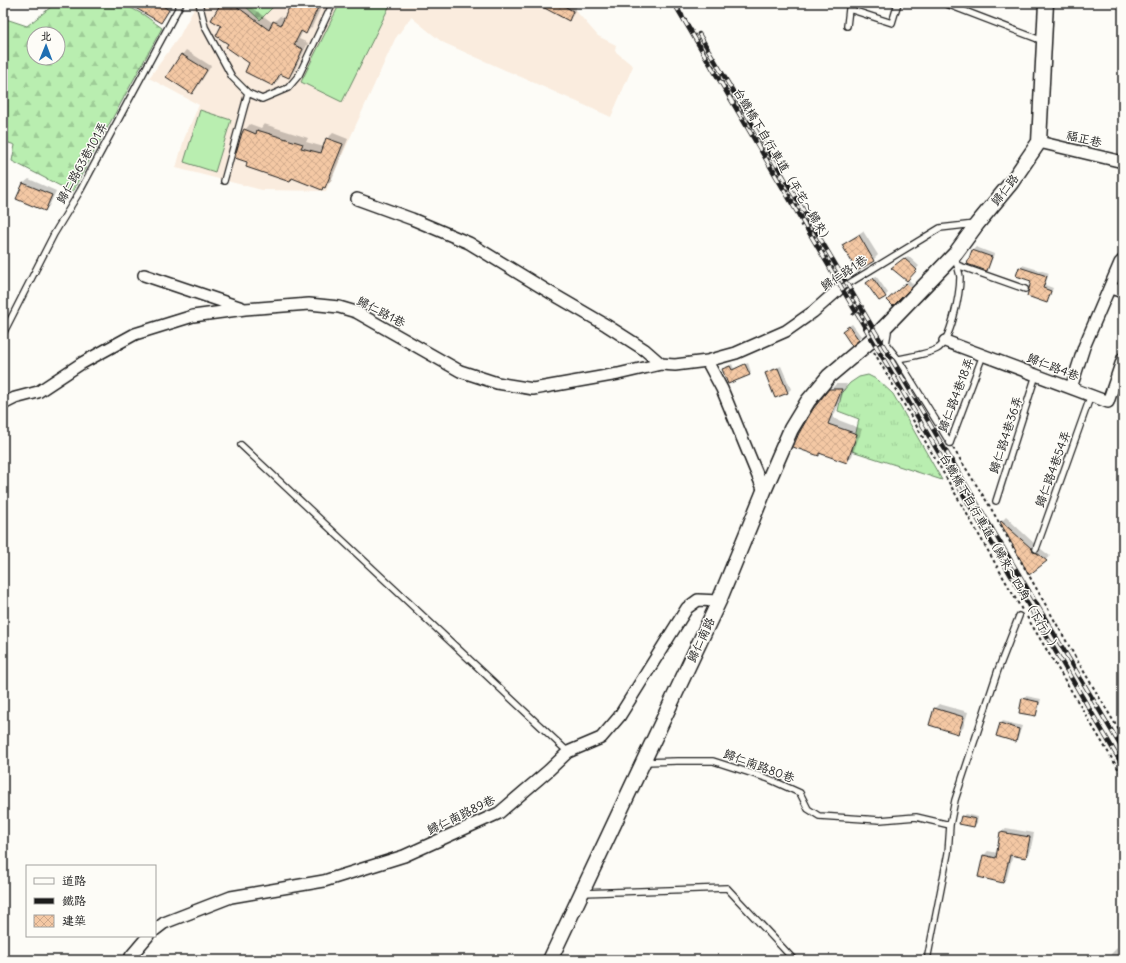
<svg xmlns="http://www.w3.org/2000/svg" width="1126" height="963" font-family="Delius,'LXGW WenKai TC',sans-serif">
<defs>
<pattern id="grass-tufts" width="24" height="20" patternUnits="userSpaceOnUse"><rect width="24" height="20" fill="#b9eeb0"/><path d="M3 7l-1-3M5 7V3M7 7l1-3M15 17l-1-3M17 17v-4M19 17l1-3" fill="none" stroke="#9ecc97"/></pattern>
<pattern id="forest-firs" width="22" height="20" patternUnits="userSpaceOnUse"><rect width="22" height="20" fill="#b9eeb0"/><path d="M5 1l3.5 6h-7zM16 11l3.5 6h-7z" fill="#9ecc97"/></pattern>
<pattern id="building-cross-hatch" width="8" height="8" patternUnits="userSpaceOnUse"><rect width="8" height="8" fill="#f4c8a4"/><path d="M0 0l8 8M0 8l8-8" fill="none" stroke="#d1ab8d"/></pattern>
</defs>
<rect width="100%" height="100%" fill="#fdfcf7"/>
<filter id="ink" filterUnits="userSpaceOnUse"><feTurbulence type="fractalNoise" baseFrequency=".025" numOctaves="2"/><feDisplacementMap in="SourceGraphic" scale="8" xChannelSelector="R" yChannelSelector="G"/><feConvolveMatrix kernelMatrix="1 2 1 2 8 2 1 2 1" color-interpolation-filters="sRGB"/></filter>
<g filter="url(#ink)">
<!-- built -->
<path fill="#faecde" d="M197 3H242L260 20 277 3H569L598 36 616 45 615 51 633 66 611 117 442 42 411 17 395 39 326 191 262 190 176 168 184 139 199 105 149 78 179 37Z"/>
<!-- grass -->
<path fill="url(#grass-tufts)" stroke="#6a8566" d="M868 375 878 380 893 394 942 480 852 451 859 419 838 411 842 392 850 383 859 377Z"/>
<!-- forest -->
<path fill="url(#forest-firs)" stroke="#6a8566" fill-rule="evenodd" d="M56 3H122L144 15 162 28 72 192 12 161 15 145 3 141V18L27 26ZM34 34H58V58H34Z
M242 3H277L260 20Z"/>
<!-- pitch -->
<path fill="#b9eeb0" stroke="#6a8566" d="M340 3H391L342 102 301 82Z
M200 110 231 120 215 172 184 162Z"/>
<!-- shadow -->
<path fill="#0003" d="M129 3H169L173 5 165 18 161 22Z
M223 3H245L273 23 280 16 285 18 293 3H323L312 27 306 32 303 31 299 39 308 43 294 71 289 77 282 74 279 79 273 85 229 44 223 26Z
M537 3H571L577 6 573 15 568 20Z
M186 50 211 66 197 88 192 93 167 77 182 55Z
M250 124 261 128 264 124 308 138 306 142 324 147 327 139 333 133 348 139 331 181 321 189 293 178 290 181 248 162 245 130Z
M29 179 56 191 49 206 45 210 18 198 24 183Z
M863 231 878 255 873 260 858 269 843 245 848 241Z
M976 247 994 254 989 267 986 270 968 263 973 250Z
M908 256 919 266 908 279 913 284 893 305 888 300 908 281 892 268Z
M1022 265 1049 273 1045 285 1053 288 1049 299 1046 302 1032 280 1020 268Z
M876 276 888 293 885 296 870 280Z
M852 324 861 336 858 339 843 331Z
M748 363 751 372 749 374 723 369 732 364 734 369Z
M781 366 791 389 788 392 776 397 767 373 769 371Z
M836 384H847L833 418 862 429 852 456 847 462 821 453 818 455 830 390Z
M1006 517 1036 545 1037 548 1041 549 1050 556 1030 573 1001 522Z
M1026 696 1041 699 1038 712 1036 715 1023 699Z
M939 704 968 712 963 728 958 733 930 724 935 708Z
M1003 721 1022 726 1018 738 1016 741 1000 724Z
M965 814 978 817 977 823 974 826 962 817Z
M1006 828 1034 833 1030 853 1026 857 1013 855 1007 877 1003 882 984 855 988 851 998 853 1001 832Z
M1117 948 1123 949V960H1109L1111 954Z"/>
<!-- building -->
<path fill="url(#building-cross-hatch)" stroke="#1c1c1c" d="M127 3H149L154 6 156 3H158L169 10 161 23Z
M221 3H232L269 30 273 21 281 25 291 3H320L306 34 301 31 294 45 303 49 289 78 280 74 273 86 245 72 249 63 226 47 228 44 216 36 221 26 211 20Z
M535 3H559L573 11 569 21Z
M181 54 207 70 192 94 166 77Z
M244 129 256 134 257 130 303 144 301 148 321 153 326 138 343 144 325 188 323 187 322 190 292 178 290 182 246 167 247 162 235 158V156L242 133Z
M23 183 52 195 45 211 16 199Z
M859 235 874 261 857 271 842 245Z
M972 250 992 257 987 271 967 264Z
M904 258 917 270 907 281 891 268Z
M1019 267 1047 276 1043 288 1051 291 1047 303 1027 296 1031 281 1016 276Z
M873 278 886 297 879 301 866 283Z
M906 283 911 288 893 306 887 300Z
M849 326 859 340 852 346 842 331Z
M745 364 750 375 728 384 722 369 730 366 732 370Z
M778 368 788 393 775 398 765 373Z
M829 389H842L828 424 857 434 847 463 819 453V456L793 447 799 433 813 409Z
M1001 521 1032 549 1033 552 1037 553 1047 561 1029 575 1000 522Z
M1022 698 1039 702 1036 716 1019 713Z
M934 708 964 717 958 734 929 725Z
M1000 723 1019 729 1016 742 996 736Z
M961 816 976 819 974 827 959 824Z
M1000 832 1030 837 1026 858 1010 855 1003 883 978 877 983 855 996 858Z"/>
<g fill="none" stroke-linecap="round" stroke-linejoin="round">
<defs>
<path id="service" d="M199 3 205 27 232 77 248 93 262 99 288 88 299 75 333 3
M944 3 1043 41
M847 26 849 9 892 23 898 3
M224 181 248 93
M957 265 1025 289
M838 290 940 228 975 224
M886 327 888 332 886 344 898 359 950 443
M3 334 54 234 80 191 181 3
M898 359C908 357 928 354 937 349 951 342 960 293 960 277 959 270 956 263 955 256
M950 443 983 355
M241 445 568 752
M996 501 1036 375
M1036 549 1091 395
M645 762 677 761H713L769 779 800 793 808 809 819 816 880 820 916 817 950 825
M583 893 727 888 794 960
M928 960V955L948 853 950 825 955 800 998 670 1019 616"/>
<path id="minor" d="M1039 142 1123 162
M357 199 412 219 469 243 551 293 606 325 645 350 661 364
M144 275 242 308
M1111 288 1123 292
M945 341 1108 402 1123 358
M707 361 736 353 786 331 813 312 838 290
M1071 388 1084 347 1120 263 1123 260
M3 404 15 398 38 392 82 363 135 334 193 316 245 309 309 304 339 307 356 312 460 371 497 383 533 389 618 374 661 364 675 365 707 361 722 389 764 491
M155 930 164 923 231 897 324 881 404 856 499 813 548 771 568 752 601 738 619 717 687 608 698 600 719 601
M131 960V956L148 936"/>
<path id="tertiary" d="M550 960 719 601 764 491 791 429 808 401 829 376 874 338 955 254 977 224 1011 183 1039 142 1046 3"/>
</defs>
<!-- service casing -->
<use href="#service" stroke="#1c1c1c" stroke-width="8"/>
<!-- minor casing -->
<use href="#minor" stroke="#1c1c1c" stroke-width="14"/>
<!-- tertiary casing -->
<use href="#tertiary" stroke="#1c1c1c" stroke-width="17"/>
<!-- path -->
<path stroke="#1c1c1c" stroke-width="2" stroke-dasharray="3 3" stroke-linecap="butt" d="M676 3 841 281
M800 226 814 219
M848 291 868 327
M852 315 864 305
M874 352 1022 610
M953 448 989 505 1077 660 1123 737
M1027 617 1123 777"/>
<!-- service -->
<use href="#service" stroke="#fdfcf7" stroke-width="5.5"/>
<!-- minor -->
<use href="#minor" stroke="#fdfcf7" stroke-width="11"/>
<!-- tertiary -->
<use href="#tertiary" stroke="#fdfcf7" stroke-width="14"/>
<defs>
<path id="rail" d="M674 3 1123 766
M699 34 1123 750"/>
</defs>
<!-- rail casing -->
<use href="#rail" stroke="#1c1c1c" stroke-width="4.5"/>
<!-- rail -->
<use href="#rail" stroke="#fdfcf7" stroke-width="3" stroke-dasharray="9" stroke-linecap="butt"/>
</g>
</g>
<g text-anchor="middle" stroke-width="3" stroke-linejoin="round" paint-order="stroke">
<!-- street labels -->
<g font-size="12" fill="#1c1c1c" stroke="#fdfcf7">
<text transform="translate(1084 139) rotate(13)" y="4">福正巷</text>
<text transform="translate(82 163) rotate(-61)" y="4">歸仁路63巷101弄</text>
<text transform="translate(783 166) rotate(59)" y="4">台鐵橋下自行車道（平宅～歸來）</text>
<text transform="translate(1005 190) rotate(-52)" y="4">歸仁路</text>
<text transform="translate(844 273) rotate(-34)" y="4">歸仁路1巷</text>
<text transform="translate(381 312) rotate(27)" y="4">歸仁路1巷</text>
<text transform="translate(1053 367) rotate(21)" y="4">歸仁路4巷</text>
<text transform="translate(956 395) rotate(-69)" y="4">歸仁路4巷18弄</text>
<text transform="translate(1006 435) rotate(-72)" y="4">歸仁路4巷36弄</text>
<text transform="translate(1053 469) rotate(-70)" y="4">歸仁路4巷54弄</text>
<text transform="translate(1000 553) rotate(60)" y="4">台鐵橋下自行車道（歸來～四角（下行））</text>
<text transform="translate(701 640) rotate(-65)" y="4">歸仁南路</text>
<text transform="translate(759 766) rotate(20)" y="4">歸仁南路80巷</text>
<text transform="translate(461 815) rotate(-26)" y="4">歸仁南路89巷</text>
</g>
</g>
<!-- margin -->
<rect width="1126" height="963" fill="none" stroke="#fdfcf7" stroke-width="16"/>
<rect x="8" y="8" width="1110" height="947" fill="none" stroke="#1c1c1c" stroke-width="1.5" filter="url(#ink)"/>
<!-- legend -->
<rect x="26" y="865" width="130" height="72" fill="#fdfcf7" stroke="#a3a29f"/>
<rect x="34" y="878" width="20" height="6" fill="#fdfcf7" stroke="#a3a29f"/>
<text x="62" y="885" font-size="12" fill="#1c1c1c">道路</text>
<rect x="34" y="898" width="20" height="6" fill="#1c1c1c" stroke="#a3a29f"/>
<text x="62" y="905" font-size="12" fill="#1c1c1c">鐵路</text>
<rect x="34" y="915" width="20" height="12" fill="url(#building-cross-hatch)" stroke="#a3a29f"/>
<text x="62" y="925" font-size="12" fill="#1c1c1c">建築</text>
<!-- north arrow -->
<g transform="translate(46 46) rotate(1)"><circle r="19" fill="#fdfcf7" stroke="#a3a29f"/>
<path d="M0-3L7 15L0 10L-7 15Z" fill="#1f6fb2"/>
<text y="-6" font-size="11" font-weight="bold" text-anchor="middle" fill="#1c1c1c">北</text>
</g>
</svg>
